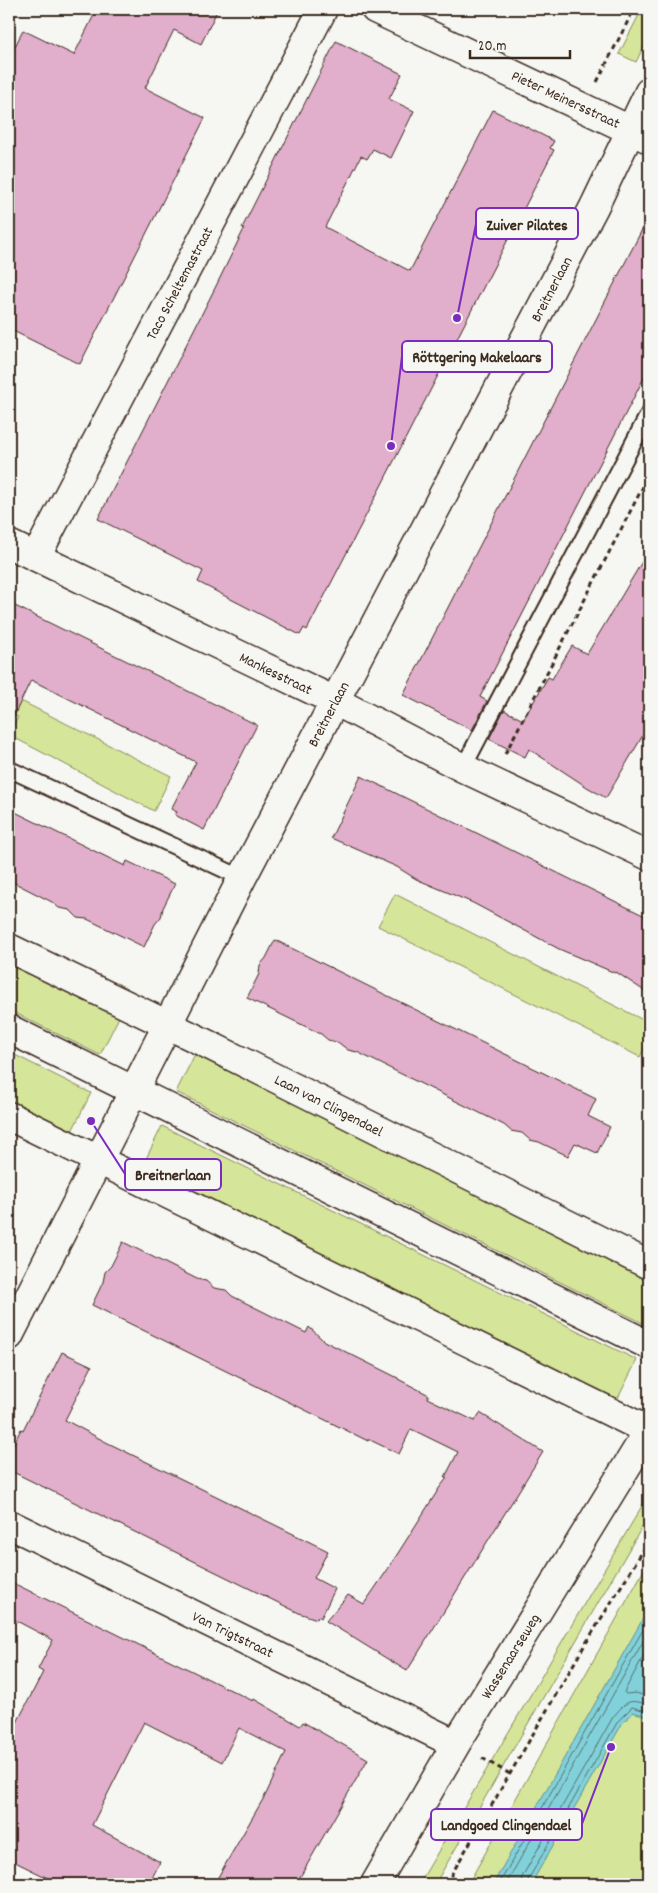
<svg xmlns="http://www.w3.org/2000/svg" width="658" height="1893" font-family="Dekko,sans-serif">
<rect width="100%" height="100%" fill="#f6f6f2"/>
<filter id="ink" filterUnits="userSpaceOnUse"><feTurbulence type="fractalNoise" baseFrequency=".02" numOctaves="2"/><feDisplacementMap in="SourceGraphic" scale="10" xChannelSelector="R" yChannelSelector="G"/><feConvolveMatrix kernelMatrix="1 2 1 2 8 2 1 2 1" color-interpolation-filters="sRGB"/></filter>
<g filter="url(#ink)">
<!-- green -->
<path fill="#d5e599" stroke="#88885c" d="M642 9H649V36L636 62 619 54Z
M9 695 171 776 154 811 9 735 18 717 9 713Z
M395 894 649 1023V1038L640 1057 378 926Z
M9 958 121 1013 100 1055 9 1010Z
M198 1048 649 1271V1326L176 1092Z
M9 1052 91 1093 70 1135 9 1105Z
M162 1126 637 1360 616 1402 141 1169Z
M649 1494V1515L435 1884H419Z
M649 1561V1884H468Z"/>
<!-- water -->
<path fill="#81d1db" stroke="#658e8f" d="M649 1608V1683L648 1686 649 1717 633 1712 622 1724 531 1884H493Z"/>
<g fill="none" stroke-linecap="round" stroke-linejoin="round">
<!-- shore -->
<path stroke="#576d6a" stroke-width="1" d="M649 1646 624 1692 626 1694 636 1693 649 1697
M499 1884 649 1619
M506 1884 649 1631
M521 1884 522 1877 613 1717C627 1701 628 1698 649 1705
M527 1884 528 1880 618 1721 632 1707 649 1712"/>
</g>
<!-- building -->
<path fill="#e1aecb" stroke="#3b2a1e" d="M97 9H218L201 44 174 30 145 88 205 118 80 364 9 329V59L23 30 74 55Z
M336 41 402 74 389 99 414 111 391 158 373 149 367 159 361 156 325 227 410 271 493 110 554 141 550 148 554 150 307 630 304 628 300 635 198 582 203 571 98 519 216 286 244 229 242 228Z
M649 216V368L480 697 487 701 472 730 403 695Z
M649 550V725L606 798 587 787 529 749 525 757 489 739 504 710 523 720 548 677 552 679 572 646 587 654Z
M9 603 257 725 204 830 175 815 177 812 171 809 196 762 31 680 9 726Z
M361 776 649 918V994L616 972 615 973 559 949 473 903 416 879 397 867 331 838Z
M9 809 125 866 127 861 175 884 163 908 161 917 155 924 144 947 87 919 78 918 70 910 59 908 52 902 9 880Z
M275 940 596 1099 588 1116 610 1127 597 1153 575 1143 568 1156 539 1142 530 1140 522 1133 511 1131 504 1125 357 1052 348 1050 339 1043 328 1040 321 1034 247 998 259 974 260 965 266 958Z
M123 1242 197 1279 206 1281 214 1288 226 1290 232 1296 306 1333 309 1327 324 1341 398 1378V1379L429 1395 427 1398 475 1421 480 1413 543 1452 407 1671 326 1621 348 1595 364 1604 386 1572 440 1487 447 1478 445 1477 458 1452 411 1429 399 1454 368 1439V1441L92 1305 103 1282 105 1272 111 1266Z
M62 1352 92 1366 65 1420 106 1442 328 1551 314 1578 335 1589 321 1618 318 1616 317 1619 299 1613 9 1470V1453L21 1429 23 1430Z
M9 1581 253 1701 254 1699 300 1726 303 1722 368 1759 296 1884H214L266 1794 286 1752 239 1728 222 1762 144 1722 92 1825 160 1862 149 1884H60L9 1859V1738L43 1672 38 1669 53 1640 9 1617Z"/>
<g fill="none" stroke-linecap="round" stroke-linejoin="round">
<defs>
<path id="service" d="M463 768 649 413
M9 769 242 878"/>
<path id="minor" d="M375 9 649 139
M9 544 335 701 463 768 649 856
M36 557 323 9
M9 948 197 1039 649 1265
M9 1029 649 1345
M9 1116 649 1431
M9 1336 242 878 594 207 649 92
M9 1524 456 1744
M375 1884 456 1744 649 1430"/>
</defs>
<!-- service casing -->
<use href="#service" stroke="#3b2a1e" stroke-width="19"/>
<!-- minor casing -->
<use href="#minor" stroke="#3b2a1e" stroke-width="31"/>
<!-- path -->
<path stroke="#3b2a1e" stroke-width="3" stroke-dasharray="5 4" stroke-linecap="butt" d="M597 82 634 9
M505 754 649 475
M482 1758 510 1774
M446 1884 583 1648 649 1541"/>
<!-- service -->
<use href="#service" stroke="#f6f6f2" stroke-width="15"/>
<!-- minor -->
<use href="#minor" stroke="#f6f6f2" stroke-width="28"/>
</g>
</g>
<g text-anchor="middle" stroke-width="4.5" stroke-linejoin="round" paint-order="stroke">
<!-- street labels -->
<g font-size="15" fill="#3b2a1e" stroke="#f6f6f2">
<text transform="translate(566 99) rotate(25)" y="5">Pieter Meinersstraat</text>
<text transform="translate(179 283) rotate(-62)" y="5">Taco Scheltemastraat</text>
<text transform="translate(551 289) rotate(-62)" y="5">Breitnerlaan</text>
<text transform="translate(276 673) rotate(26)" y="5">Mankesstraat</text>
<text transform="translate(328 714) rotate(-62)" y="5">Breitnerlaan</text>
<text transform="translate(329 1105) rotate(27)" y="5">Laan van Clingendael</text>
<text transform="translate(233 1634) rotate(26)" y="5">Van Trigtstraat</text>
<text transform="translate(510 1656) rotate(-58)" y="5">Wassenaarseweg</text>
</g>
</g>
<!-- callouts -->
<path fill="none" stroke="#7b2cbf" stroke-width="2" d="M457 318L476 224M391 446L402 356M91 1121L125 1174M611 1747L582 1824"/>
<g fill="#7b2cbf" stroke="#f6f6f2" stroke-width="2">
<circle cx="457" cy="318" r="5"/>
<circle cx="391" cy="446" r="5"/>
<circle cx="91" cy="1121" r="5"/>
<circle cx="611" cy="1747" r="5"/>
</g>
<g fill="#f6f6f2" stroke="#7b2cbf" stroke-width="2">
<rect x="476" y="208" width="102" height="31" rx="5"/>
<rect x="402" y="341" width="150" height="31" rx="5"/>
<rect x="125" y="1159" width="96" height="31" rx="5"/>
<rect x="431" y="1809" width="151" height="31" rx="5"/>
</g>
<g font-size="16" text-anchor="middle" font-weight="bold" fill="#3b2a1e">
<text x="527" y="230">Zuiver Pilates</text>
<text x="477" y="362">Röttgering Makelaars</text>
<text x="173" y="1180">Breitnerlaan</text>
<text x="506" y="1830">Landgoed Clingendael</text>
</g>
<!-- margin -->
<rect width="658" height="1893" fill="none" stroke="#f6f6f2" stroke-width="30"/>
<rect x="15" y="15" width="628" height="1863" fill="none" stroke="#3b2a1e" stroke-width="2" filter="url(#ink)"/>
<!-- scale -->
<path d="M470 50v8h100v-8" fill="none" stroke="#3b2a1e" stroke-width="2.5"/>
<text x="478" y="50" font-size="15" fill="#3b2a1e" stroke="#f6f6f2" stroke-width="4" paint-order="stroke">20 m</text>
</svg>
